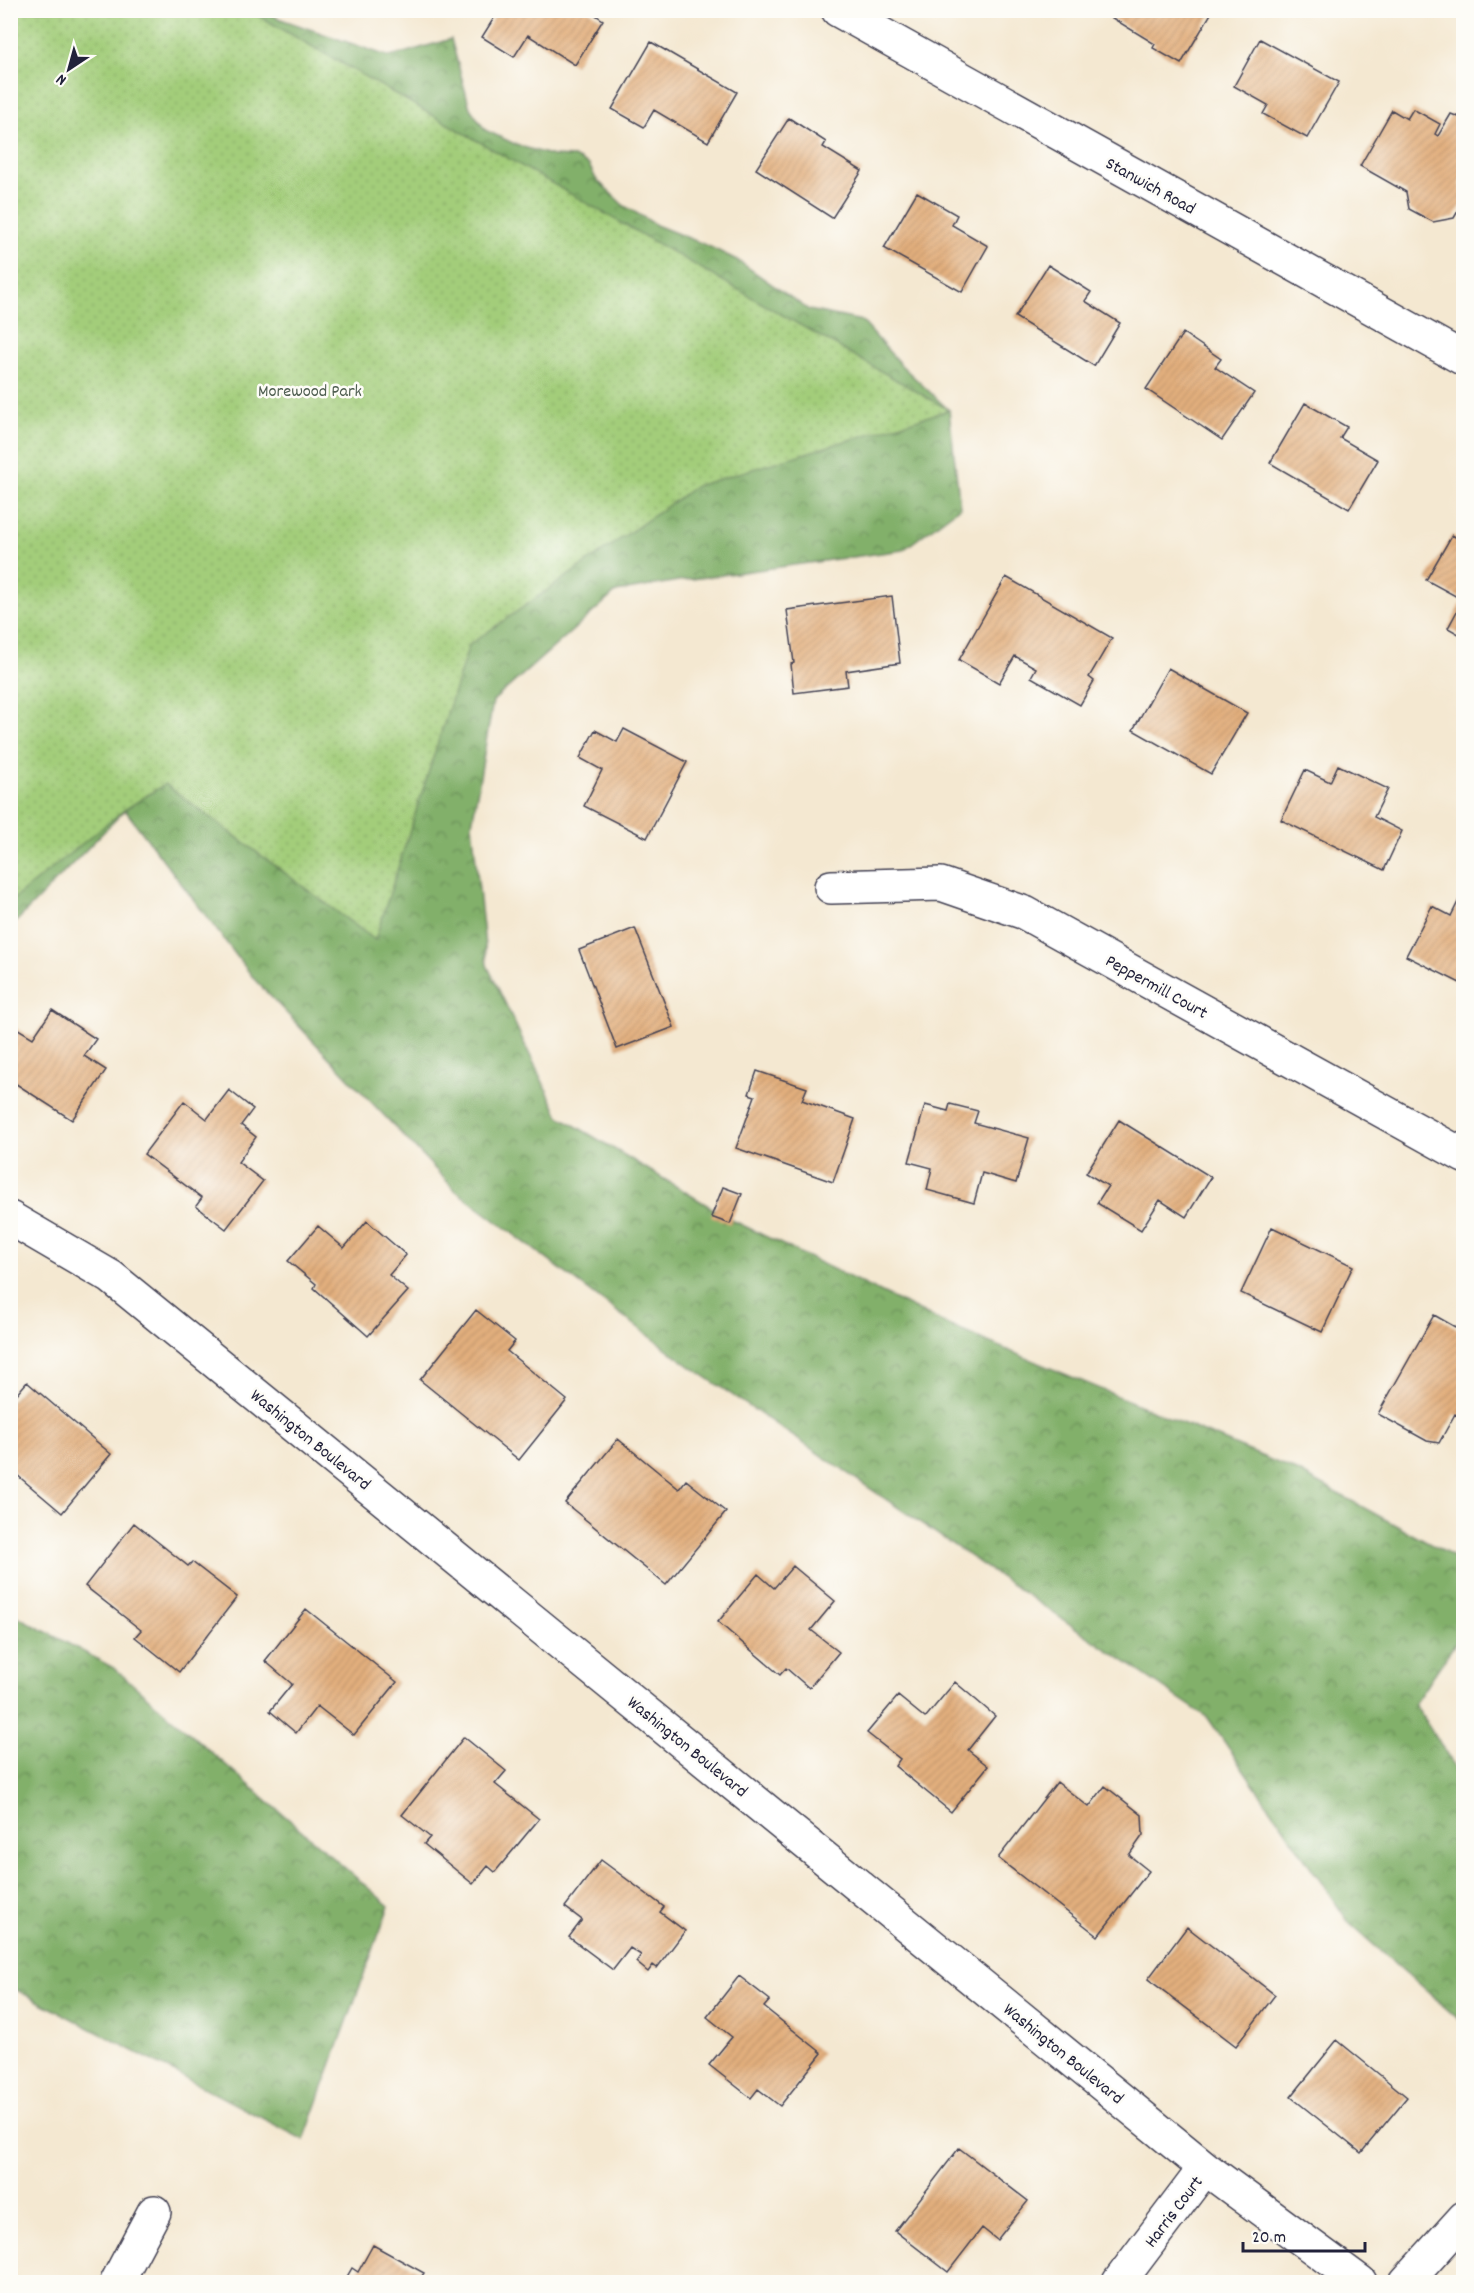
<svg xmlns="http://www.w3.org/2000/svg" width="1474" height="2293" font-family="Dekko,sans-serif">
<defs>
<pattern id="forest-crowns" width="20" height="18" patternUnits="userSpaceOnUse" patternTransform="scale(1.5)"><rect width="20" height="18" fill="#82b06a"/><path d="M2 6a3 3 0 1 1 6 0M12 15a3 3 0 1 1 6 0" fill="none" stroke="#6a8f58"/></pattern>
<pattern id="park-dots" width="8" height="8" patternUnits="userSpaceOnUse" patternTransform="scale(1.5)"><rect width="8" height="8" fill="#a3cd7a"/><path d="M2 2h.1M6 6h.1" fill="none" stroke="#8cb06a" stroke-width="1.8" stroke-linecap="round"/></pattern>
<pattern id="building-hatch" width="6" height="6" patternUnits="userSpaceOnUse" patternTransform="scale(1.5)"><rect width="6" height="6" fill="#e2af7d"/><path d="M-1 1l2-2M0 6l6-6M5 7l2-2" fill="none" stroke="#c2966d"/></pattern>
</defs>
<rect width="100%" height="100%" fill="#fdfcf7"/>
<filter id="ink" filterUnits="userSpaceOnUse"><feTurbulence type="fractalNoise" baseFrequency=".0167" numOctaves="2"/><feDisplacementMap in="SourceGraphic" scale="12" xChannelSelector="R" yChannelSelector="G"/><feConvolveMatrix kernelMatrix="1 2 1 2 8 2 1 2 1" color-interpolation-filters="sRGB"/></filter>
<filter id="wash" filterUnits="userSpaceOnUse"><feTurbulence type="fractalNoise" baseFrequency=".008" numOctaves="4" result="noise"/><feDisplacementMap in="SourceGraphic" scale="24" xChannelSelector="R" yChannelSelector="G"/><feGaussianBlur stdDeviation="1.35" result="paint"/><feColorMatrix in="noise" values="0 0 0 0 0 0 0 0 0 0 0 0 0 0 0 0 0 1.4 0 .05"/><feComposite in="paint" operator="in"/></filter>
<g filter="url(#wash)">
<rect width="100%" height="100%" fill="#f4e8d1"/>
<!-- forest -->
<path fill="url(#forest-crowns)" stroke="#526952" stroke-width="1.5" d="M11 11H264L278 18 390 57 451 39 470 108 485 130 517 145 553 156 574 157 589 165 596 179 623 205 656 225 706 245 737 260 809 310 862 321 901 365 949 410 960 507 903 550 678 581 616 592 493 701 472 824 487 965 559 1116 732 1220 950 1326 1297 1471 1463 1562V1632L1414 1704 1463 1779V2023L1350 1924 1208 1718 691 1367 456 1191 255 980 125 810 11 927Z
M11 1613 114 1668 389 1906 304 2140 11 1987Z"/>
<!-- park -->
<path fill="url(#park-dots)" stroke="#62785a" stroke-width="1.5" d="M11 10 250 11 949 410 696 486 469 645 375 940 165 784 124 810 11 901Z"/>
<g id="blocks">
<!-- building -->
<path fill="url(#building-hatch)" d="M499 10H588L603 20 575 65 528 35 514 57 482 37Z
M1099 10H1209L1212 12 1181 64 1153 48 1155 44Z
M1260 39 1339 82 1307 138 1263 114 1268 105 1234 86Z
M651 42 737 92 708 142 654 110 644 127 612 109Z
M1413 109 1440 124 1435 134 1438 136 1451 114 1464 119V175L1460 181 1464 201 1454 218 1433 222 1409 209 1406 192 1360 166 1392 110 1407 119Z
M789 118 826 142 823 147 862 171 832 218 756 169Z
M917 192 957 215 952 225 988 246 962 292 884 248Z
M1048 265 1091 292 1085 301 1120 323 1094 366 1015 317Z
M1183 333 1221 359 1215 367 1254 393 1222 440 1146 389Z
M1305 403 1347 427 1340 438 1378 460 1349 509 1270 463Z
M1452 535 1464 542V637L1448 628 1463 600 1426 580Z
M1006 577 1112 638 1089 677 1094 681 1080 705 1031 677 1036 668 1015 656 999 683 959 660Z
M892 596 900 663 846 671 848 686 794 693 791 664 794 663 787 610Z
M1168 668 1247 713 1211 774 1133 730Z
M624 729 687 762 647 838 584 806 602 770 580 758 595 730 617 742Z
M1338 765 1388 789 1374 817 1402 831 1384 870 1281 820 1305 770 1330 782Z
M1461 896 1464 897V985L1406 956 1432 906 1451 916Z
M635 928 674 1027 617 1049 579 950Z
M52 1010 96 1039 84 1056 106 1070 72 1120 10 1080V1024L33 1038Z
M757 1071 807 1088 802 1100 855 1119 833 1182 736 1148 755 1096 749 1094Z
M229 1090 253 1109 241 1125 256 1137 238 1162 263 1181 226 1229 196 1206 202 1198 144 1154 184 1101 207 1119Z
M950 1104 978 1111 974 1123 1029 1138 1016 1183 982 1173 974 1203 927 1190 932 1168 909 1162 925 1105 948 1111Z
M1119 1120 1211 1177 1186 1217 1160 1200 1141 1230 1097 1203 1108 1186 1086 1173Z
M723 1187 742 1194 730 1224 711 1217Z
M367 1221 406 1255 389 1275 408 1291 368 1336 314 1288 316 1284 288 1261 318 1226 344 1248Z
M1272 1227 1353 1266 1322 1332 1241 1293Z
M476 1310 515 1341 507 1351 567 1400 519 1460 420 1380Z
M1434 1315 1464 1332V1419L1455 1414 1439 1443 1427 1441 1378 1414Z
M27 1382 111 1454 62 1513 10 1469V1402Z
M618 1439 679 1489 686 1480 726 1512 666 1585 565 1503Z
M134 1523 188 1566 192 1562 237 1597 179 1672 135 1637 141 1630 85 1586Z
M793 1566 835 1601 811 1630 839 1652 809 1688 786 1668 780 1675 718 1622 758 1574 774 1588Z
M306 1609 397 1682 354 1735 317 1706 296 1733 270 1711 292 1684 265 1661Z
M955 1682 995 1716 968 1750 988 1766 951 1812 895 1766 900 1759 867 1733 898 1696 925 1718Z
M464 1737 506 1771 495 1784 539 1819 495 1872 488 1866 473 1884 424 1844 430 1837 402 1815Z
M1057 1782 1089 1807 1105 1786 1142 1815 1143 1835 1129 1855 1149 1871 1098 1936 998 1858Z
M601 1860 664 1907 660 1912 685 1931 657 1968 653 1965 648 1972 636 1962 641 1955 630 1948 613 1970 569 1937 582 1920 565 1907Z
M1187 1927 1275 1995 1236 2046 1148 1979Z
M739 1976 770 2000 764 2007 822 2053 780 2106 758 2089 751 2098 709 2065 732 2037 707 2017Z
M1337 2040 1407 2097 1361 2153 1291 2097Z
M10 2047 19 2052 10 2067Z
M959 2148 1028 2201 997 2240 982 2228 948 2272 895 2231Z
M373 2245 424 2273 418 2282H344L352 2268 358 2272Z"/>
</g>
</g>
<g filter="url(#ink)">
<use href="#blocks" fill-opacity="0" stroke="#424052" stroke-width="1.5"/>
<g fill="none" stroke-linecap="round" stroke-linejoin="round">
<defs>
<path id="minor" d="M838 10 1464 359
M831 887 941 884 1025 913 1464 1156
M10 1218 111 1277 1205 2168 1360 2282
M117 2282 154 2212
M1119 2282 1205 2168
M1406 2282 1464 2218"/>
</defs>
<!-- minor casing -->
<use href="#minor" stroke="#424052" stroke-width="36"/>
<!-- minor -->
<use href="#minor" stroke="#fff" stroke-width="33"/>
</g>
</g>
<g text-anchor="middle" stroke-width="5" stroke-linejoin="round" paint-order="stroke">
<!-- street labels -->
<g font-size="18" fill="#22223b" stroke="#fdfcf7">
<text transform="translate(1151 185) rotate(29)" y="6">Stanwich Road</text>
<text transform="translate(1157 986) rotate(29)" y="6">Peppermill Court</text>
<text transform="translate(311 1439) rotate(39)" y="6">Washington Boulevard</text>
<text transform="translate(688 1746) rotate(39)" y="6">Washington Boulevard</text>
<text transform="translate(1064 2053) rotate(39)" y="6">Washington Boulevard</text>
<text transform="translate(1173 2211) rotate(-53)" y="6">Harris Court</text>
</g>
<!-- park labels -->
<g font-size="18" fill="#4f5e51" stroke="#fdfcf7">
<text x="310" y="396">Morewood Park</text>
</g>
</g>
<!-- margin -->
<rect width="1474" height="2293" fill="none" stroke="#fdfcf7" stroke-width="36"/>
<!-- north arrow -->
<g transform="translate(69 69) rotate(216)" stroke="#fdfcf7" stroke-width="4.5" paint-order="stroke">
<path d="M0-4.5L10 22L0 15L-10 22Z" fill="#22223b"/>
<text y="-9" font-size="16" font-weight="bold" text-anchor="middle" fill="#22223b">N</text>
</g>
<!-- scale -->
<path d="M1243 2242v9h122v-9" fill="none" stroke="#22223b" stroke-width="3"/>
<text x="1252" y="2242" font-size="18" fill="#22223b" stroke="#fdfcf7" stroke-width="4.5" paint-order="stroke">20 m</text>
</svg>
